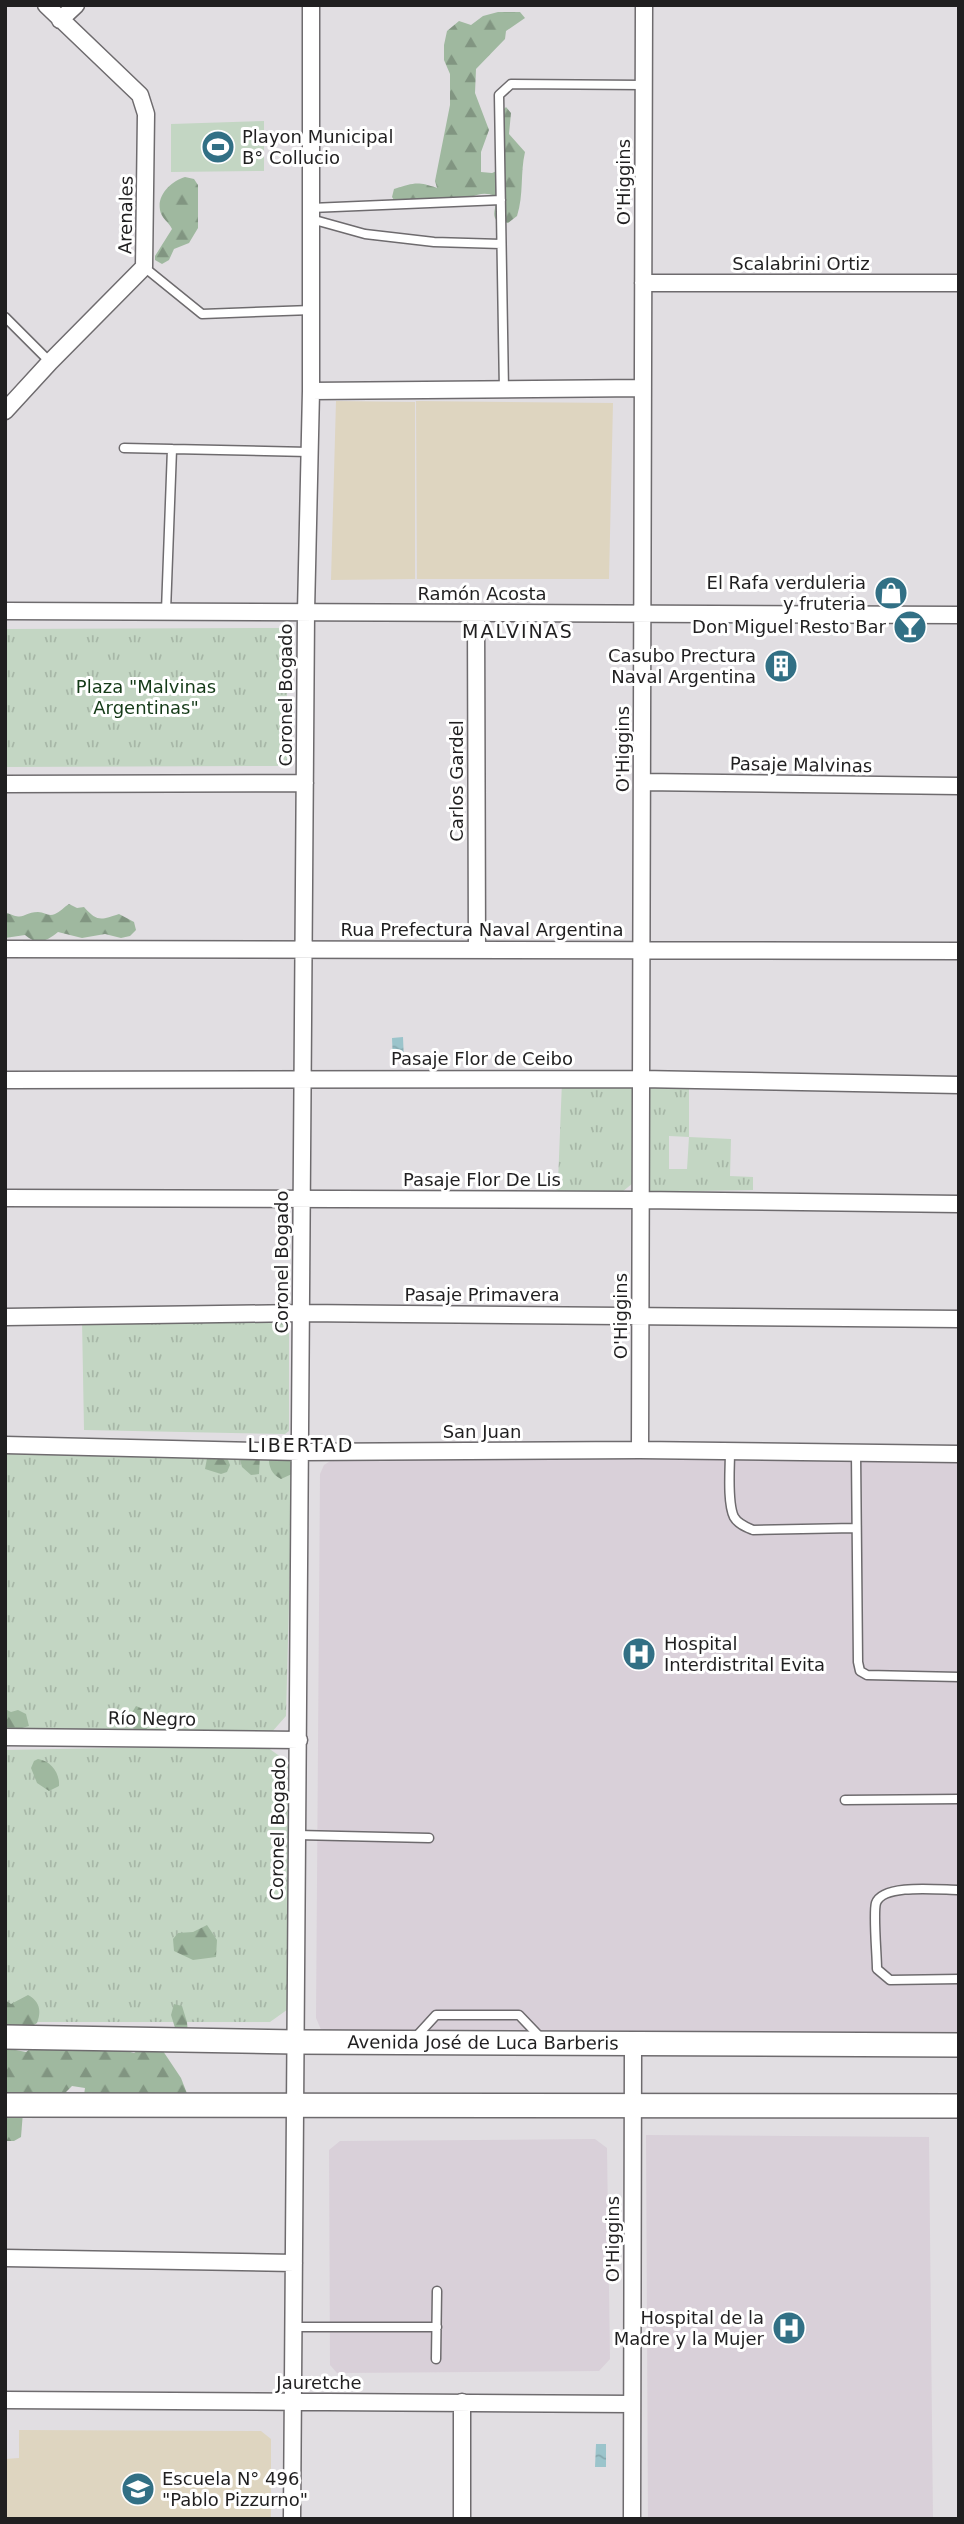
<svg xmlns="http://www.w3.org/2000/svg" width="964" height="2524" font-family="'DejaVu Sans',sans-serif">
<defs>
<pattern id="grass-tufts" width="24" height="20" patternUnits="userSpaceOnUse" patternTransform="scale(1.75)"><rect width="24" height="20" fill="#c3d6c3"/><path d="M3 7l-1-3M5 7V3M7 7l1-3M15 17l-1-3M17 17v-4M19 17l1-3" fill="none" stroke="#a7b7a7"/></pattern>
<pattern id="forest-firs" width="22" height="20" patternUnits="userSpaceOnUse" patternTransform="scale(1.75)"><rect width="22" height="20" fill="#9fb89f"/><path d="M5 1l3.5 6h-7zM16 11l3.5 6h-7z" fill="#819581"/></pattern>
<pattern id="water-ripples" width="26" height="14" patternUnits="userSpaceOnUse" patternTransform="scale(1.75)"><rect width="26" height="14" fill="#9bc4cb"/><path d="M2 4q2-2 4 0t4 0M15 11q2-2 4 0t4 0" fill="none" stroke="#85a8ae"/></pattern>
</defs>
<rect width="100%" height="100%" fill="#e1dee2"/>
<!-- education -->
<path fill="#ded5c0" d="M336 401 415 402V579L331 580Z
M416 401 613 403 609 579H417Z
M19 2430 261 2431 271 2439V2519H5V2459L19 2458Z"/>
<!-- built -->
<path fill="#d9d0d9" d="M959 1456V2034L322 2032 316 2018 320 1474 324 1465 332 1460Z
M646 2135 929 2137 933 2519H648Z
M595 2139 607 2148 610 2359 599 2371 337 2373 330 2365 329 2150 340 2141Z"/>
<!-- grass -->
<path fill="url(#grass-tufts)" fill-rule="evenodd" d="M287 628V766L5 767V629Z
M632 1080 633 1183 622 1192H559L552 1185 558 1182 562 1081Z
M689 1083V1137L731 1139 730 1176 753 1177V1190L649 1192V1084ZM669 1136 689 1137 687 1169H669Z
M82 1320H289V1431L285 1434 84 1430Z
M5 1451 293 1454 286 1716 271 1733 5 1729Z
M264 1745 288 1762 291 2007 270 2022H5V1750Z"/>
<!-- forest -->
<path fill="url(#forest-firs)" d="M498 12H520L525 18 506 31 505 39 476 69 475 93 489 130 481 152V172L492 173 499 170C502 144 485 128 506 107L511 113 509 134 525 152C520 173 524 195 517 216L508 223 497 221C490 213 499 205 495 196 481 190 470 197 459 205L441 199 417 204 394 200 392 197 394 189C414 183 417 181 437 188L435 181 450 105V74L444 60V45L447 31 459 21 471 25 483 16Z
M185 177 194 179 198 185V228L189 243 174 249 169 260 162 264 155 260V256L172 229C169 222 161 218 160 210 157 194 172 181 185 177Z
M69 904 77 908 84 907C97 922 101 920 119 914L134 922 136 930 130 936 121 938 105 934 82 938 58 932C47 941 37 946 25 935L5 938V912C26 922 22 912 38 912 45 912 48 917 55 914 60 912 64 907 69 904Z
M276 1440C293 1444 292 1458 294 1473L281 1479C267 1472 268 1459 270 1445Z
M246 1443H250L260 1455 259 1474 251 1475 242 1467 238 1452Z
M225 1452 230 1465 227 1472 221 1474 205 1469 208 1453Z
M136 1706 143 1709C148 1718 150 1727 144 1736L136 1733 128 1719Z
M5 1709 11 1712 18 1710 26 1714 29 1726 5 1733Z
M38 1759C51 1761 60 1773 59 1786L49 1791 37 1783 31 1768 34 1761Z
M207 1925 217 1940 216 1957 193 1960 174 1951 173 1939 178 1933 193 1932Z
M28 1995C39 2001 42 2010 37 2023L19 2035H5V2000L11 2004Z
M174 2004 182 2006 187 2022 188 2034 176 2031 171 2015Z
M79 2046 90 2051 119 2049 134 2053 144 2047 163 2051 181 2078 188 2096 84 2095 85 2088 72 2086 66 2092 58 2107 23 2112 21 2137 14 2141H5V2048L26 2052 33 2047Z"/>
<!-- garden -->
<path fill="#c3d6c3" d="M264 121V171L171 172V124Z"/>
<!-- water -->
<path fill="url(#water-ripples)" d="M403 1037 404 1061 393 1062 392 1038Z
M596 2444H606V2467H595Z"/>
<g fill="none" stroke-linecap="round" stroke-linejoin="round">
<defs>
<path id="lane" d="M311 208 501 200
M311 219 365 234 434 242 501 244
M144 267 202 314 312 310
M5 317 50 362
M504 391 499 95 511 84 644 85
M124 448 309 452
M166 611 172 449
M730 1452C730 1468 727 1503 734 1517 738 1524 746 1527 753 1530L855 1528
M856 1453 858 1662 860 1671 867 1675 959 1677
M845 1800 959 1799
M297 1835 429 1838
M959 1890C941 1890 883 1883 876 1903 873 1913 877 1956 877 1969L890 1980 959 1979
M414 2039 436 2015H519L541 2038
M293 2327H437
M436 2359 437 2291"/>
<path id="street" d="M60 20 76 5
M643 283H959
M311 391 643 388
M5 411 50 362 144 267 146 114 140 95 46 5
M5 611 959 615
M476 613 477 949
M642 782 959 786
M5 784 305 783
M5 949 959 951
M5 1080 641 1079 959 1085
M5 1198 640 1200 959 1204
M5 1317 301 1313 959 1319
M5 1445 300 1452 640 1450 959 1454
M640 1450 644 5
M5 1737 299 1740
M5 2258 294 2263
M5 2400 632 2404
M292 2519 306 612 311 391V5
M462 2519V2402
M632 2519 633 2044"/>
<g id="secondary">
<path id="s1" d="M5 2037 296 2042 959 2045"/>
<path d="M5 2105 959 2106"/>
</g>
</defs>
<!-- lane casing -->
<use href="#lane" stroke="#6e6b6e" stroke-width="11"/>
<!-- street casing -->
<use href="#street" stroke="#6e6b6e" stroke-width="19"/>
<!-- secondary casing -->
<use href="#secondary" stroke="#6e6b6e" stroke-width="26"/>
<!-- lane -->
<use href="#lane" stroke="#fff" stroke-width="8"/>
<!-- street -->
<use href="#street" stroke="#fff" stroke-width="16"/>
<!-- secondary -->
<use href="#secondary" stroke="#fff" stroke-width="23"/>
</g>
<!-- icons -->
<defs>
<symbol id="stadium-disc" viewBox="-11 -11 22 22"><circle r="9.5" fill="#327085" stroke="#fff"/><path d="M0-5a6.5 5 0 1 0 0 10a6.5 5 0 1 0 0-10ZM-3.5-1.8h7v3.6h-7Z" fill="#fff"/></symbol>
<symbol id="shop-disc" viewBox="-11 -11 22 22"><circle r="9.5" fill="#327085" stroke="#fff"/><path d="M-5-2.5h2.3a2.7 3.5 0 0 1 5.4 0H5L5.5 6h-11ZM-1.5-2.5h3a1.5 2.3 0 0 0-3 0Z" fill="#fff"/></symbol>
<symbol id="bar-disc" viewBox="-11 -11 22 22"><circle r="9.5" fill="#327085" stroke="#fff"/><path d="M-6-5H6L.8 .8V4.5H3.5V6h-7V4.5H-.8V.8Z" fill="#fff"/></symbol>
<symbol id="building-disc" viewBox="-11 -11 22 22"><circle r="9.5" fill="#327085" stroke="#fff"/><path d="M-4-6H4V6H1V3H-1V6H-4ZM-2.5-4.3h1.7v1.8h-1.7ZM.8-4.3h1.7v1.8H.8ZM-2.5-1h1.7V.8h-1.7ZM.8-1h1.7V.8H.8Z" fill="#fff"/></symbol>
<symbol id="hospital-disc" viewBox="-11 -11 22 22"><circle r="9.5" fill="#327085" stroke="#fff"/><path d="M-5-5h3v3.5h4V-5h3V5h-3V1.5h-4V5h-3Z" fill="#fff"/></symbol>
<symbol id="school-disc" viewBox="-11 -11 22 22"><circle r="9.5" fill="#327085" stroke="#fff"/><path d="M0-5L7-2L0 1L-7-2ZM-4 1L0 2.5L4 1V4Q0 6-4 4Z" fill="#fff"/></symbol>
</defs>
<g fill-rule="evenodd">
<use href="#stadium-disc" x="199" y="128" width="38" height="38"/>
<use href="#shop-disc" x="872" y="574" width="38" height="38"/>
<use href="#bar-disc" x="891" y="608" width="38" height="38"/>
<use href="#building-disc" x="762" y="647" width="38" height="38"/>
<use href="#hospital-disc" x="620" y="1635" width="38" height="38"/>
<use href="#hospital-disc" x="770" y="2309" width="38" height="38"/>
<use href="#school-disc" x="119" y="2470" width="38" height="38"/>
</g>
<g text-anchor="middle" stroke-width="6" stroke-linejoin="round" paint-order="stroke">
<!-- poi labels -->
<g font-size="18" fill="#201f20" stroke="#fff" text-anchor="end">
<text x="242" y="143" text-anchor="start">Playon Municipal<tspan x="242" dy="21">B° Collucio</tspan></text>
<text x="866" y="589">El Rafa verduleria<tspan x="866" dy="21">y fruteria</tspan></text>
<text x="886" y="633">Don Miguel Resto Bar</text>
<text x="756" y="662">Casubo Prectura<tspan x="756" dy="21">Naval Argentina</tspan></text>
<text x="664" y="1650" text-anchor="start">Hospital<tspan x="664" dy="21">Interdistrital Evita</tspan></text>
<text x="764" y="2324">Hospital de la<tspan x="764" dy="21">Madre y la Mujer</tspan></text>
<text x="162" y="2485" text-anchor="start">Escuela N° 496<tspan x="162" dy="21">"Pablo Pizzurno"</tspan></text>
</g>
<!-- street labels -->
<g font-size="18" fill="#201f20" stroke="#fff">
<text transform="translate(624 182) rotate(-90)" y="6">O'Higgins</text>
<text transform="translate(126 215) rotate(-89)" y="6">Arenales</text>
<text x="801" y="270">Scalabrini Ortiz</text>
<text x="482" y="600">Ramón Acosta</text>
<text transform="translate(286 695) rotate(-90)" y="6">Coronel Bogado</text>
<text transform="translate(623 749) rotate(-90)" y="6">O'Higgins</text>
<text transform="translate(801 765) rotate(1)" y="6">Pasaje Malvinas</text>
<text transform="translate(457 781) rotate(-90)" y="6">Carlos Gardel</text>
<text x="482" y="936">Rua Prefectura Naval Argentina</text>
<text x="482" y="1065">Pasaje Flor de Ceibo</text>
<text x="482" y="1186">Pasaje Flor De Lis</text>
<text transform="translate(282 1262) rotate(-90)" y="6">Coronel Bogado</text>
<text x="482" y="1301">Pasaje Primavera</text>
<text transform="translate(621 1316) rotate(-90)" y="6">O'Higgins</text>
<text x="482" y="1438">San Juan</text>
<text transform="translate(152 1719) rotate(1)" y="6">Río Negro</text>
<text transform="translate(278 1829) rotate(-89)" y="6">Coronel Bogado</text>
<text dy="6" stroke="none"><textPath href="#s1" startOffset="478">Avenida José de Luca Barberis</textPath></text>
<text transform="translate(613 2239) rotate(-90)" y="6">O'Higgins</text>
<text x="319" y="2389">Jauretche</text>
</g>
<!-- park labels -->
<g font-size="18" fill="#143a17" stroke="#fff">
<text x="146" y="693">Plaza "Malvinas<tspan x="146" dy="21">Argentinas"</tspan></text>
</g>
<!-- neighbourhood labels -->
<g font-size="19" letter-spacing="2" fill="#201f20" stroke="#fff">
<text x="518" y="638">MALVINAS</text>
<text x="301" y="1452">LIBERTAD</text>
</g>
</g>
<!-- border -->
<rect width="964" height="2524" fill="none" stroke="#201f20" stroke-width="14"/>
</svg>
